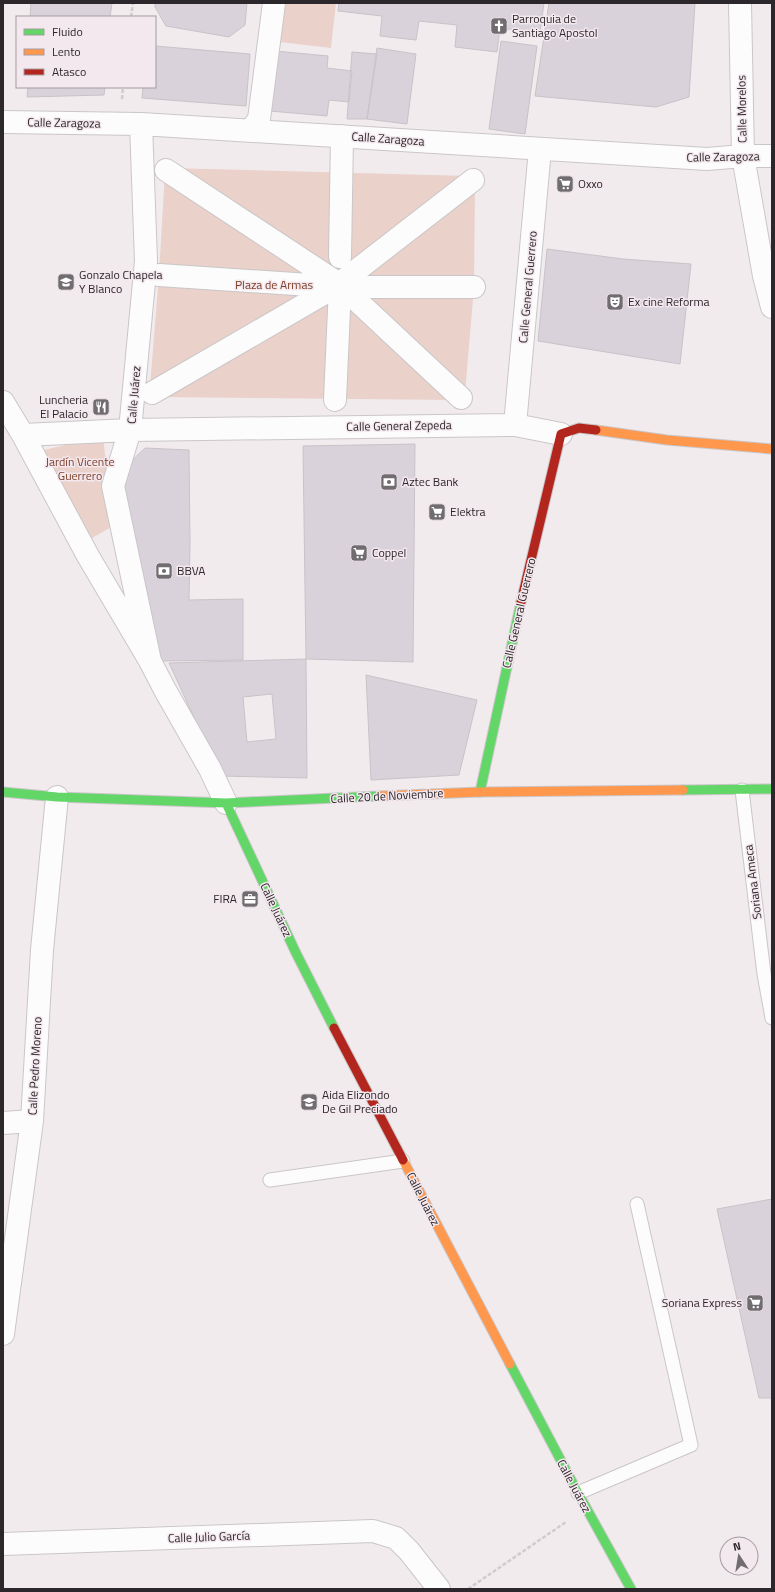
<svg xmlns="http://www.w3.org/2000/svg" width="775" height="1592" font-family="'Titillium Web',sans-serif">
<rect width="100%" height="100%" fill="#f1ebee"/>
<!-- green -->
<path fill="#ead1ca" d="M286 3H336L331 48 280 42Z
M168 168 468 176 475 186 474 287 465 393 456 400 158 397 150 386 159 275 165 172Z
M103 436 113 526 92 538 36 452Z"/>
<!-- building -->
<path fill="#d9d2db" stroke="#c7c3c6" fill-rule="evenodd" d="M31 3H112L110 17H30Z
M155 3H247L245 25 229 37 166 26 155 7Z
M339 3H544L540 33 500 28 497 52 455 47 457 25 419 21 416 40 380 36 382 16 338 11Z
M549 3H695L689 97 656 107 535 96Z
M501 41 537 46 525 134 489 129Z
M155 46 250 54 246 106 142 98 143 87H155Z
M377 48 416 54 407 124 367 119Z
M275 51 328 56 327 68 352 71 349 102 329 100 327 116 270 111Z
M352 52 377 54 367 119H347Z
M28 87H105L104 95 27 97Z
M547 249 623 259 691 264 680 364 538 341Z
M415 444 413 662 306 659 303 446Z
M145 448 189 450 190 542 189 600 243 599V660L159 661 118 474Z
M306 659 307 778 221 776 169 663ZM272 694 276 739 247 742 243 697Z
M366 675 477 700 459 775 371 780Z
M772 1199V1398H759L717 1209Z"/>
<g fill="none" stroke-linecap="round" stroke-linejoin="round">
<defs>
<path id="lane" d="M742 790 764 974 772 1018
M270 1180 403 1161
M578 1493 691 1445 637 1204"/>
<path id="street" d="M740 3 743 156 764 276 772 307
M3 122 141 124 707 159 743 156H772
M141 124 146 261 130 430 113 486 150 661
M258 131 254 126 259 119 274 3
M166 170 339 284 461 398
M340 257 342 136
M159 275 340 287H474
M152 393 335 287 473 180
M335 400 340 287
M3 402 23 435 88 556 150 661 165 690 210 769 226 803
M515 425 540 149
M23 435 130 430 515 425 561 434
M3 1123 32 1121
M3 1334 32 1121 42 950 57 797
M3 1544 373 1531 396 1538 409 1551 439 1589"/>
<path id="fast" d="M683 790 772 789
M3 792 57 797 226 803 379 796
M480 792 521 602
M226 803 296 953 334 1028
M510 1364 578 1493 631 1589"/>
<path id="slow" d="M596 430 667 440 772 449
M379 796 480 792 683 790
M403 1160 510 1364"/>
<path id="jam" d="M521 602 561 434 579 428 596 430
M334 1028 403 1160"/>
</defs>
<!-- lane casing -->
<use href="#lane" stroke="#cac6c8" stroke-width="15"/>
<!-- street casing -->
<use href="#street" stroke="#cac6c8" stroke-width="24"/>
<!-- fast casing -->
<use href="#fast" stroke="#cac6c8" stroke-width="11"/>
<!-- slow casing -->
<use href="#slow" stroke="#cac6c8" stroke-width="11"/>
<!-- jam casing -->
<use href="#jam" stroke="#cac6c8" stroke-width="11"/>
<!-- path -->
<path stroke="#cecccd" stroke-width="2.5" stroke-dasharray="4 2" stroke-linecap="butt" d="M131 17 133 3
M122 99 123 87
M468 1589 566 1522"/>
<!-- lane -->
<use href="#lane" stroke="#fdfcfc" stroke-width="13"/>
<!-- street -->
<use href="#street" stroke="#fdfcfc" stroke-width="22"/>
<!-- fast -->
<use href="#fast" stroke="#63d668" stroke-width="9"/>
<!-- slow -->
<use href="#slow" stroke="#ff974d" stroke-width="9"/>
<!-- jam -->
<use href="#jam" stroke="#b3261e" stroke-width="9"/>
</g>
<!-- icons -->
<defs>
<symbol id="church-square" viewBox="-11 -11 22 22"><rect x="-9" y="-9" width="18" height="18" rx="4" fill="#716c6f" stroke="#f4e8ef"/><path d="M-1.2-6h2.4v3.5h3.3v2.4h-3.3V6h-2.4V-.1h-3.3v-2.4h3.3Z" fill="#fff"/></symbol>
<symbol id="supermarket-square" viewBox="-11 -11 22 22"><rect x="-9" y="-9" width="18" height="18" rx="4" fill="#716c6f" stroke="#f4e8ef"/><path d="M-6-5.5h2.5l.6 2H6L4.5 2H-2.5L-4.4-4H-6ZM-1.5 3.2a1.3 1.3 0 1 0 .1 0ZM3 3.2a1.3 1.3 0 1 0 .1 0Z" fill="#fff"/></symbol>
<symbol id="school-square" viewBox="-11 -11 22 22"><rect x="-9" y="-9" width="18" height="18" rx="4" fill="#716c6f" stroke="#f4e8ef"/><path d="M0-5L7-2L0 1L-7-2ZM-4 1L0 2.5L4 1V4Q0 6-4 4Z" fill="#fff"/></symbol>
<symbol id="theatre-square" viewBox="-11 -11 22 22"><rect x="-9" y="-9" width="18" height="18" rx="4" fill="#716c6f" stroke="#f4e8ef"/><path d="M-5-5.5Q0-4 5-5.5V0Q5 5 0 6Q-5 5-5 0ZM-3.3-2.5H-1v1.5H-3.3ZM1-2.5H3.3v1.5H1ZM-2.8 1Q0 5.5 2.8 1Z" fill="#fff"/></symbol>
<symbol id="restaurant-square" viewBox="-11 -11 22 22"><rect x="-9" y="-9" width="18" height="18" rx="4" fill="#716c6f" stroke="#f4e8ef"/><path d="M-5-6h1v4h1v-4h1v4h1v-4h1v5L-1.5 .5V6h-2V.5L-5-1ZM5-6V6H3V1.5H1.5Q1.5-4 5-6Z" fill="#fff"/></symbol>
<symbol id="bank-square" viewBox="-11 -11 22 22"><rect x="-9" y="-9" width="18" height="18" rx="4" fill="#716c6f" stroke="#f4e8ef"/><path d="M-6-4H6V4H-6ZM0-2.3a2.3 2.3 0 1 0 0 4.6a2.3 2.3 0 1 0 0-4.6Z" fill="#fff"/></symbol>
<symbol id="office-square" viewBox="-11 -11 22 22"><rect x="-9" y="-9" width="18" height="18" rx="4" fill="#716c6f" stroke="#f4e8ef"/><path d="M-6-3h4V-5.5h4V-3h4V5H-6ZM-1-4.5V-3h2v-1.5ZM-6 0V1H6V0Z" fill="#fff"/></symbol>
</defs>
<g fill-rule="evenodd">
<use href="#church-square" x="489" y="16" width="20" height="20"/>
<use href="#supermarket-square" x="555" y="174" width="20" height="20"/>
<use href="#school-square" x="56" y="272" width="20" height="20"/>
<use href="#theatre-square" x="605" y="292" width="20" height="20"/>
<use href="#restaurant-square" x="91" y="397" width="20" height="20"/>
<use href="#bank-square" x="379" y="472" width="20" height="20"/>
<use href="#supermarket-square" x="427" y="502" width="20" height="20"/>
<use href="#supermarket-square" x="349" y="543" width="20" height="20"/>
<use href="#bank-square" x="154" y="561" width="20" height="20"/>
<use href="#office-square" x="240" y="889" width="20" height="20"/>
<use href="#school-square" x="299" y="1092" width="20" height="20"/>
<use href="#supermarket-square" x="745" y="1293" width="20" height="20"/>
</g>
<g text-anchor="middle" stroke-width="3" stroke-linejoin="round" paint-order="stroke">
<!-- poi labels -->
<g font-size="12" fill="#2c272a" stroke="#f4e8ef" text-anchor="start">
<text x="512" y="23">Parroquia de<tspan x="512" dy="14">Santiago Apostol</tspan></text>
<text x="578" y="188">Oxxo</text>
<text x="79" y="279">Gonzalo Chapela<tspan x="79" dy="14">Y Blanco</tspan></text>
<text x="628" y="306">Ex cine Reforma</text>
<text x="88" y="404" text-anchor="end">Luncheria<tspan x="88" dy="14">El Palacio</tspan></text>
<text x="402" y="486">Aztec Bank</text>
<text x="450" y="516">Elektra</text>
<text x="372" y="557">Coppel</text>
<text x="177" y="575">BBVA</text>
<text x="237" y="903" text-anchor="end">FIRA</text>
<text x="322" y="1099">Aida Elizondo<tspan x="322" dy="14">De Gil Preciado</tspan></text>
<text x="742" y="1307" text-anchor="end">Soriana Express</text>
</g>
<!-- street labels -->
<g font-size="12" fill="#2c272a" stroke="#f4e8ef">
<text transform="translate(742 109) rotate(-91)" y="4">Calle Morelos</text>
<text transform="translate(64 123) rotate(1)" y="4">Calle Zaragoza</text>
<text transform="translate(388 139) rotate(4)" y="4">Calle Zaragoza</text>
<text transform="translate(723 157) rotate(-1)" y="4">Calle Zaragoza</text>
<text transform="translate(528 287) rotate(-85)" y="4">Calle General Guerrero</text>
<text transform="translate(134 395) rotate(-85)" y="4">Calle Juárez</text>
<text transform="translate(399 426) rotate(-1)" y="4">Calle General Zepeda</text>
<text transform="translate(519 613) rotate(-77)" y="4">Calle General Guerrero</text>
<text transform="translate(387 796) rotate(-3)" y="4">Calle 20 de Noviembre</text>
<text transform="translate(753 882) rotate(-97)" y="4">Soriana Ameca</text>
<text transform="translate(276 910) rotate(65)" y="4">Calle Juárez</text>
<text transform="translate(35 1066) rotate(-87)" y="4">Calle Pedro Moreno</text>
<text transform="translate(423 1199) rotate(63)" y="4">Calle Juárez</text>
<text transform="translate(574 1486) rotate(62)" y="4">Calle Juárez</text>
<text transform="translate(209 1537) rotate(-2)" y="4">Calle Julio García</text>
</g>
<!-- park labels -->
<g font-size="12" fill="#7c3e25" stroke="#f4e8ef">
<text x="274" y="289">Plaza de Armas</text>
<text x="80" y="466">Jardín Vicente<tspan x="80" dy="14">Guerrero</tspan></text>
</g>
</g>
<!-- border -->
<rect width="775" height="1592" fill="none" stroke="#2c272a" stroke-width="8"/>
<!-- legend -->
<rect x="16" y="16" width="140" height="72" fill="#f4e8ef" stroke="#a49ba0"/>
<rect x="24" y="29" width="20" height="6" fill="#63d668" stroke="#a49ba0"/>
<text x="52" y="36" font-size="12" fill="#2c272a">Fluido</text>
<rect x="24" y="49" width="20" height="6" fill="#ff974d" stroke="#a49ba0"/>
<text x="52" y="56" font-size="12" fill="#2c272a">Lento</text>
<rect x="24" y="69" width="20" height="6" fill="#b3261e" stroke="#a49ba0"/>
<text x="52" y="76" font-size="12" fill="#2c272a">Atasco</text>
<!-- north arrow -->
<g transform="translate(739 1556) rotate(348)"><circle r="19" fill="#f4e8ef" stroke="#a49ba0"/>
<path d="M0-3L7 15L0 10L-7 15Z" fill="#716c6f"/>
<text y="-6" font-size="11" font-weight="bold" text-anchor="middle" fill="#2c272a">N</text>
</g>
</svg>
